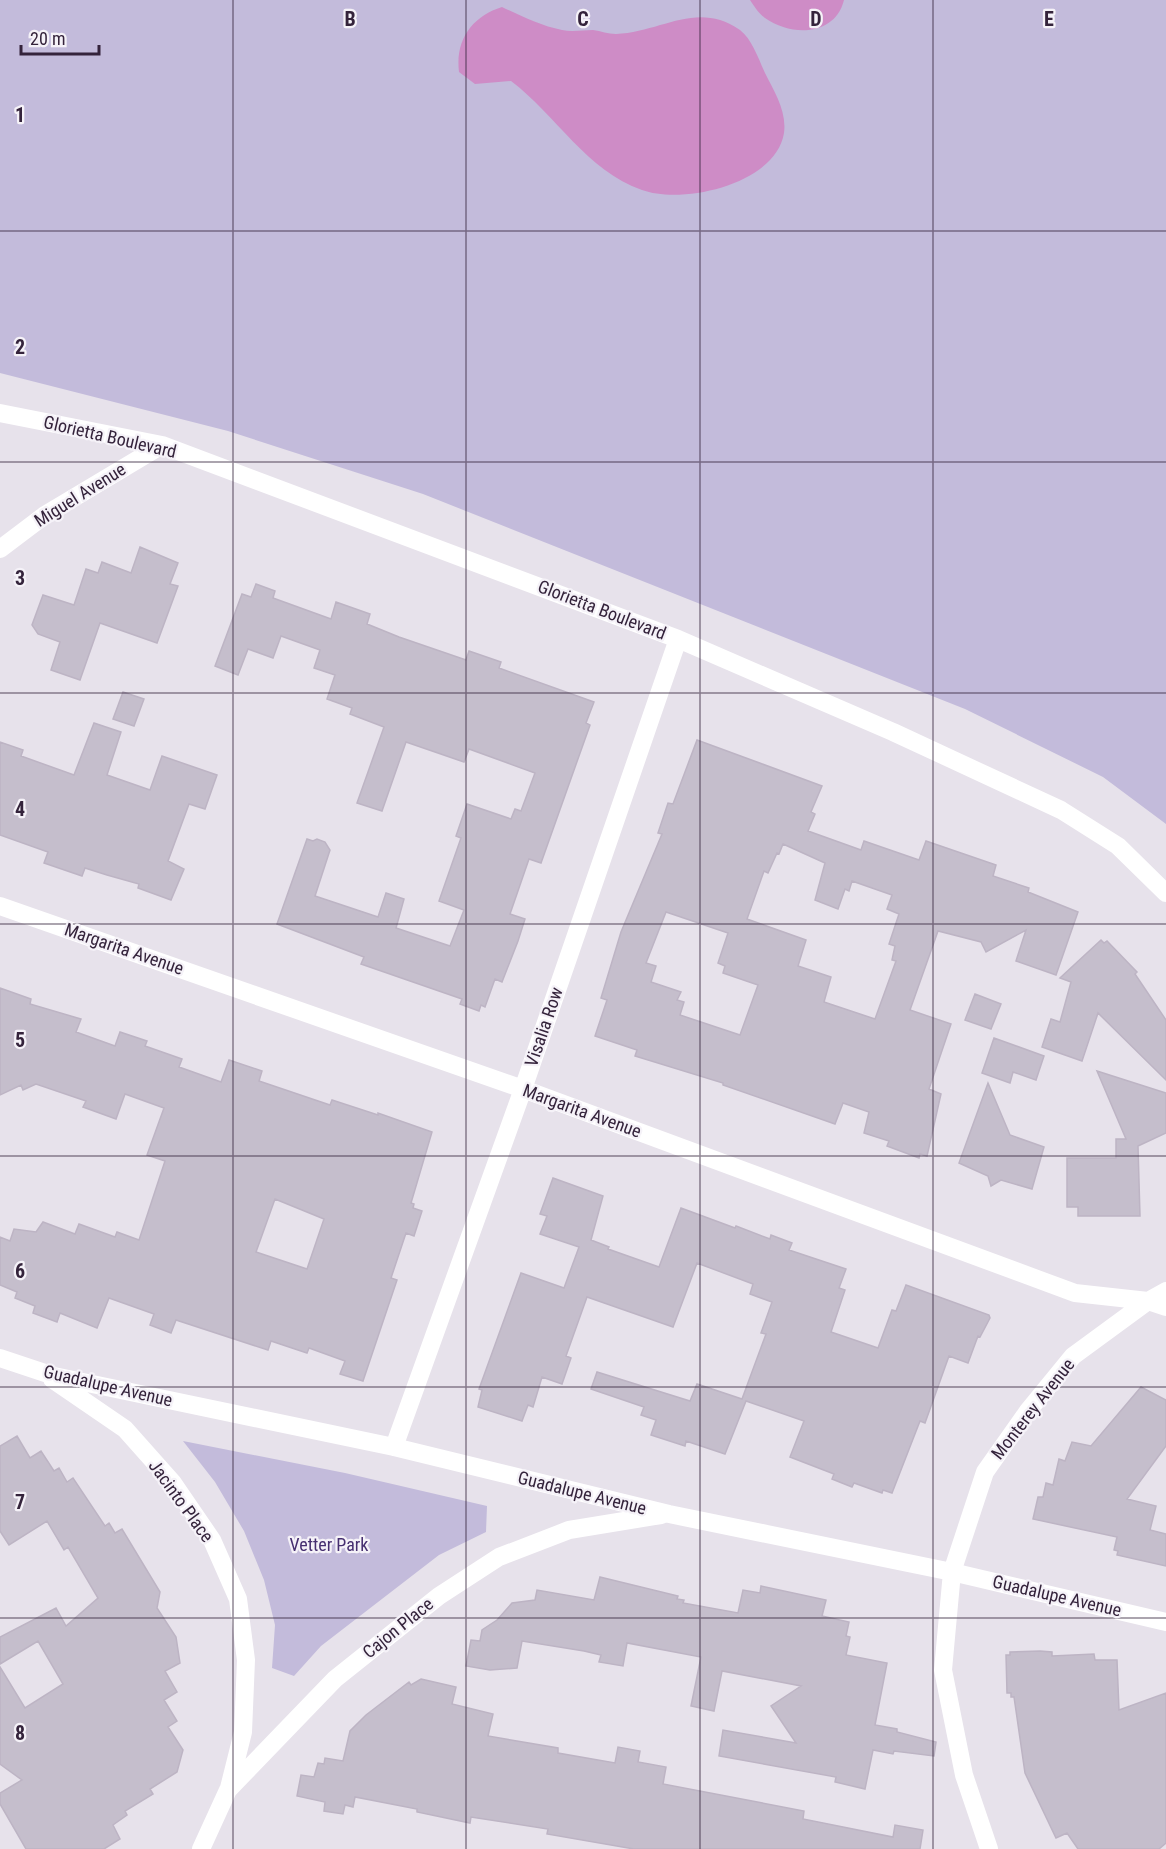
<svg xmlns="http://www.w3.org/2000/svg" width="1166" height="1849" font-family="'Roboto Condensed',sans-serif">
<rect width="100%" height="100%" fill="#e7e2eb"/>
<!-- green -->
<path fill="#c3bbdb" d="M0 0H1166V824L1103 777 965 709 423 494 228 431 0 373Z
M183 1441 345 1473 487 1506 486 1532 439 1555 321 1646 294 1676 272 1668 275 1625 264 1580 244 1531 215 1482Z"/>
<!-- water -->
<path fill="#ce8cc6" d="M750 0H844C835 36 792 37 765 18 759 14 754 6 750 0Z
M502 7C521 16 541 26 562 30 572 32 583 30 593 30 601 31 608 34 616 34 662 32 697 0 740 30 752 39 759 60 765 73 774 91 787 111 784 133 776 184 683 205 642 190 587 171 556 115 511 81L475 84 459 72C455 39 473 16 502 7Z"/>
<!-- building -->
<path fill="#c5becc" stroke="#bdb4c4" stroke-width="1.5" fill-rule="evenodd" d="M140 547 178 563 170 584 178 586 157 643 100 623 80 680 51 670 60 642 38 634 32 625 43 595 74 605 86 569 98 573 102 562 131 573Z
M256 584 275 591 273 598 331 619 336 602 370 614 367 624 399 637 466 660 469 651 501 662 499 668 594 702 586 723 590 725 541 863 529 859 510 914 525 919 518 941 502 982 495 979 485 1007 481 1005 479 1011 460 1004 462 999 361 964 364 957 277 924 307 839 313 841 317 839 325 842 330 850 315 896 378 917 386 893 404 899 396 928 450 946 464 910 439 901 461 838 456 836 467 804 511 819 515 809 521 811 535 773 469 749 464 762 406 742 382 811 357 803 384 727 350 714 352 708 327 699 335 675 314 668 320 650 281 636 273 658 248 649 238 675 215 666 242 594 251 597Z
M123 692 144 699 134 726 113 719Z
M94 723 121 732 107 775 150 790 162 756 217 775 205 809 189 804 168 861 184 869 171 900 138 888 139 884 107 875 85 868 82 876 44 863 48 852 0 835V742L23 750 21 756 74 775Z
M697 740 822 786 811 812 815 814 808 831 861 850 864 841 919 860 926 841 996 865 993 876 1029 888 1028 892 1078 912 1056 975 1016 961 1026 930 986 952 981 942 938 931 910 1010 951 1024 929 1089 941 1094 927 1156 920 1154 919 1158 887 1146 889 1141 864 1133 869 1112 843 1103 835 1124 723 1085V1083L635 1056 637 1050 595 1036 607 1000 601 998 621 932 662 834 658 833 668 803 673 804ZM783 844 825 863 815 900 838 909 845 889 849 891 852 881 892 895 887 909 899 914 889 944 895 946 892 960 896 961 875 1019 824 1002 831 977 798 966 806 940 747 919 764 871 768 873 777 853 779 854ZM666 912 728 933 718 963 725 966 723 973 758 985 740 1035 680 1015 684 1002 677 1000 681 992 651 982 656 966 646 963Z
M1101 940 1104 943 1107 941 1137 972 1135 974 1166 1020V1080L1098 1013 1082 1061 1042 1047 1051 1019 1060 1022 1071 982 1060 978Z
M0 988 31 999 30 1004 81 1019 76 1032 115 1046 120 1032 147 1041 145 1046 182 1059 179 1067 221 1082 229 1060 262 1071 259 1081 330 1105 332 1100 378 1115V1113L432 1132 411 1203 414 1204 413 1208 422 1211 414 1236 406 1233 391 1278 397 1280 363 1381 340 1374 345 1361 309 1348 307 1353 271 1341 268 1350 176 1320 171 1333 150 1325 154 1314 109 1298 97 1328 60 1313 57 1322 33 1313 35 1306 15 1298 17 1292 0 1285V1237L10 1241 14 1229 36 1232 43 1222 75 1234 79 1224 115 1237 117 1232 139 1240 165 1161 147 1155 164 1108 125 1094 116 1119 83 1107 86 1101 36 1084 23 1090 21 1085 0 1095ZM275 1199 324 1219 307 1269 256 1252Z
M975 994 1001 1004 991 1029 965 1020Z
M994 1038 1044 1056 1036 1080 1013 1072 1010 1083 982 1073Z
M1097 1071 1166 1093V1133L1138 1146 1140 1216H1078V1207H1067V1158H1116V1139H1126Z
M988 1083 1010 1135 1044 1147 1032 1189 1001 1180 991 1186 988 1176 959 1163Z
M553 1178 603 1196 591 1240 609 1247 608 1249 659 1267 681 1208 735 1228 736 1226 770 1239 771 1235 792 1243 789 1250 846 1269 839 1288 845 1290 831 1332 878 1348 892 1310 896 1311 906 1285 989 1315 990 1318 980 1337 978 1336 968 1363 949 1356 925 1423 920 1421 892 1493 883 1490 882 1493 854 1483 852 1487 832 1479 834 1474 790 1457 804 1421 746 1401 725 1454 686 1441 685 1446 651 1435 656 1420 641 1415 644 1407 591 1389 597 1372 690 1401 697 1384 742 1399 766 1334 761 1333 772 1302 750 1294 753 1284 697 1263 673 1327 587 1297 566 1356 571 1358 562 1384 542 1377 533 1407 528 1405 522 1421 478 1407 482 1390 479 1389 521 1273 564 1288 579 1247 540 1234 547 1216 540 1214Z
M1141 1387 1166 1400V1446L1127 1499 1156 1506 1150 1530 1166 1534V1566L1117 1555 1118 1551 1114 1550 1117 1537 1033 1519 1038 1497H1043L1046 1483 1053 1485 1059 1459 1065 1461 1072 1442 1091 1446Z
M17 1436 30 1458 41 1451 54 1471 59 1468 67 1482 73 1478 105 1526 109 1523 115 1533 122 1529 160 1592 157 1608 176 1637 180 1663 165 1671 177 1692 164 1700 177 1721 168 1727 183 1750 177 1772 150 1789 153 1794 125 1811 127 1815 113 1825 120 1839 104 1849H26L0 1804V1793L22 1780 0 1764V1667L25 1708 63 1684 38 1641 0 1664V1637L56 1608 66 1626 98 1598 68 1547 64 1550 47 1521 9 1545 0 1531V1446Z
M600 1577 678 1596 677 1599 684 1600 683 1603 738 1613 743 1590 760 1593 761 1586 826 1600 822 1616 849 1622 846 1636 850 1637 846 1655 887 1663 875 1725 897 1729V1732L936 1742 934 1756 894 1751 893 1754 873 1750 865 1789 835 1782 836 1777 719 1756 723 1730 796 1743 771 1706 801 1686 722 1671 714 1711 691 1706 701 1657 627 1643 623 1666 599 1662 601 1655 584 1651 522 1641 517 1668 490 1670 466 1666 471 1640 480 1641 482 1630 497 1620 512 1603 535 1600 537 1590 594 1600Z
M1040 1651 1052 1652V1656L1094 1654 1095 1660H1117L1119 1710 1166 1693V1843L1159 1849H1078L1067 1833 1056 1838 1025 1773 1014 1697H1011V1693H1007L1006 1655H1010V1652Z
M421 1679 456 1687 452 1704 493 1714 488 1736 558 1748V1753L615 1763 618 1747 640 1751 638 1762 666 1767 663 1784 804 1811 803 1819 893 1837 895 1825 923 1830 920 1849H634L547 1834 548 1829 471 1817 470 1823 417 1812V1809L355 1797 353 1807 345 1805 343 1814 324 1811 325 1802 297 1796 301 1775 314 1777 318 1763 324 1764 325 1758 343 1761 350 1731 366 1715 409 1682 411 1685Z"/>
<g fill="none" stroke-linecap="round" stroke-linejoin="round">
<!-- minor -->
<path stroke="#fff" stroke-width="18" d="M0 413 162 445 678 639 893 732 1061 810 1118 846 1166 893
M0 549 45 515 162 445
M0 906 523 1089 1075 1293 1148 1301 1166 1307
M0 1358 54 1376 394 1447 669 1514 952 1572 1166 1622
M52 1379 125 1429 173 1483 212 1540 238 1599 246 1660 243 1732 229 1788
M394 1447 523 1089 678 639
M201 1849 228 1790 335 1679 439 1596 499 1557 569 1530 661 1515
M989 1849 964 1775 943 1670 952 1572 985 1472 1028 1411 1073 1356 1148 1301 1166 1291"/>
</g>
<!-- grid -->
<path fill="none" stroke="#34233b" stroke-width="1.5" stroke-opacity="0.55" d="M233 0V1849M466 0V1849M700 0V1849M933 0V1849M0 231H1166M0 462H1166M0 693H1166M0 924H1166M0 1156H1166M0 1387H1166M0 1618H1166"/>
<g text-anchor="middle" stroke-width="4.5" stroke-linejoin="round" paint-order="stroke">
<!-- street labels -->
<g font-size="18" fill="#34233b" stroke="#f5f2f8">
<text transform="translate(110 437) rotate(13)" y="6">Glorietta Boulevard</text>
<text transform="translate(80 495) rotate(-32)" y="6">Miguel Avenue</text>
<text transform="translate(602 610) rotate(21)" y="6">Glorietta Boulevard</text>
<text transform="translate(124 949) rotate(19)" y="6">Margarita Avenue</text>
<text transform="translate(544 1027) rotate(-71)" y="6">Visalia Row</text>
<text transform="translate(582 1111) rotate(20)" y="6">Margarita Avenue</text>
<text transform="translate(108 1386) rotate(13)" y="6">Guadalupe Avenue</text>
<text transform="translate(1033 1409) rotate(-52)" y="6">Monterey Avenue</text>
<text transform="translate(582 1493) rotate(14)" y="6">Guadalupe Avenue</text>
<text transform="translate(181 1501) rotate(54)" y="6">Jacinto Place</text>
<text transform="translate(1057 1596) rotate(13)" y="6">Guadalupe Avenue</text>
<text transform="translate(398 1628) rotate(-39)" y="6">Cajon Place</text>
</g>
<!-- park labels -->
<g font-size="18" fill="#462f70" stroke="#f5f2f8">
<text x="329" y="1551">Vetter Park</text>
</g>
</g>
<g font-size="20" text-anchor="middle" font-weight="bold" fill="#34233b" stroke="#f5f2f8" stroke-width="4.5" stroke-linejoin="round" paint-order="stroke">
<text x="350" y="26">B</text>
<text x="583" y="26">C</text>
<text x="816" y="26">D</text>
<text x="1049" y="26">E</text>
<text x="20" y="122">1</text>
<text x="20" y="354">2</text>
<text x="20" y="585">3</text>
<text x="20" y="816">4</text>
<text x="20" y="1047">5</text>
<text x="20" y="1278">6</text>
<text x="20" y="1509">7</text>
<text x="20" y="1740">8</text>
</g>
<!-- scale -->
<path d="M21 45v9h78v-9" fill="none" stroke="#34233b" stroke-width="3"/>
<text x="30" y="45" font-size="18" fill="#34233b" stroke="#f5f2f8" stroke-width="4.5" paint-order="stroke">20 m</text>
</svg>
